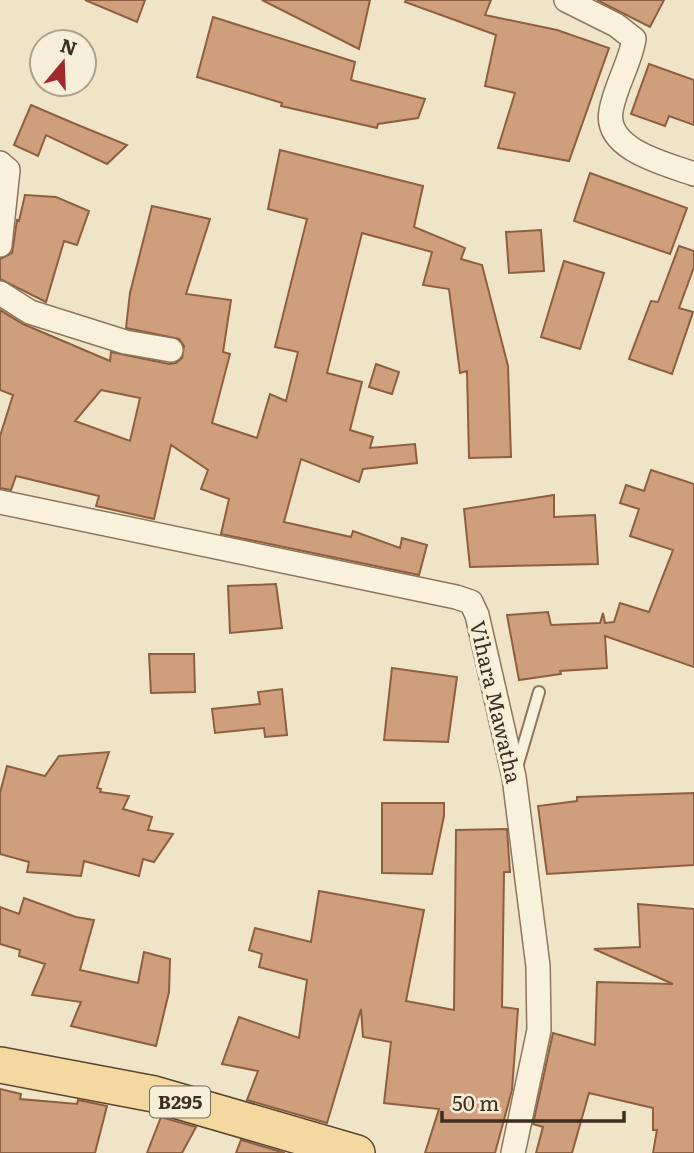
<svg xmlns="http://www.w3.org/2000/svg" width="694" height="1153" font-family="Literata,serif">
<rect width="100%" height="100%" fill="#f0e4c8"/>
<!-- building -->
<path fill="#cf9f7d" stroke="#8d5f41" stroke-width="2" fill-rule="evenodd" d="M85 0H145L137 22Z
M262 0H370L359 49Z
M406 0H491L485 15 557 30 609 48 569 161 498 148 515 93 485 86 496 35 405 2Z
M597 0H664L650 27Z
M213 17 355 62 351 80 425 99 418 118 378 124 377 128 281 106 282 103 197 77Z
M649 64 694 80V125L669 116 665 126 631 114Z
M31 105 73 123 127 145 107 164 46 135 38 156 14 145Z
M280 150 423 186 414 227 465 248 461 259 482 265 508 366 511 457 469 458 467 371 460 373 449 289 423 285 432 252 362 233 327 373 362 382 350 430 373 437 370 448 415 444 417 463 363 469 359 482 301 459 284 522 351 537 353 531 400 548 402 538 427 545 419 575 221 534 229 499 201 489 208 470 171 445 154 519 96 506 99 496 16 476 11 490 0 488V436L13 395 0 390V310L23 324 110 361 111 352 169 364 176 363 182 358 184 346 179 339 126 328 130 293 152 206 210 219 186 294 231 300 223 352 230 354 212 423 257 438 270 394 286 401 298 352 275 347 307 219 268 209ZM101 390 140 398 130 441 75 421Z
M590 173 687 208 670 254 574 221Z
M25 195 56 197 89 211 77 245 64 241 46 302 0 279V259L12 253 17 220 19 221Z
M541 230 544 271 509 273 506 232Z
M679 246 694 251V267L679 308 693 312 672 374 629 359 651 301 658 302Z
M564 261 604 273 580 349 541 337Z
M376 364 399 372 392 394 369 387Z
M651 470 694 484V667L605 636 607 668 560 671 561 674 519 680 507 615 548 612 551 625 600 623 603 613 605 623 614 622 620 603 649 612 673 550 630 536 639 509 620 503 626 485 644 491Z
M554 495V517L595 515 598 564 470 567 464 509Z
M276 584 282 628 230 633 228 586Z
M149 654H194L195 692 151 693Z
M392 668 457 677 448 742 384 740Z
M282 689 287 735 265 737 264 728 215 733 212 709 260 704 258 692Z
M109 752 97 788 101 789 100 792 129 796 123 809 152 817 148 830 173 834 154 862 143 859 139 876 84 861 81 876 27 872 29 862 0 854V793L7 766 45 776 59 756Z
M694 793V865L547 874 538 806 577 801V797Z
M382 803H444V816L432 874 382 873Z
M507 829 510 872H504L502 1007 518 1009 512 1090 495 1153H425L439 1109 384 1103 391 1042 363 1037 361 1009 327 1123 247 1100 258 1071 222 1064 239 1017 299 1038 307 980 259 967 262 954 249 950 255 928 311 942 319 891 424 910 406 1001 454 1010 456 830Z
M24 898 76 917 94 920 80 970 138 983 144 952 170 959 169 992 156 1046 71 1026 81 1002 32 995 45 964 19 956 20 950 0 944V907L19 914Z
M638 904 694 909V1153H653L657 1130H653V1108L589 1093 572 1153H536L543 1127 533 1124 553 1033 595 1045 597 982 673 984 594 949 640 947Z
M0 1089 21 1094 20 1099 77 1104 78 1100 107 1106 95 1153H0Z
M161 1117 196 1127 182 1153H147Z
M241 1140 285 1153H236Z"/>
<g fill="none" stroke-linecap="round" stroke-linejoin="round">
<defs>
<path id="lane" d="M517 767 539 692"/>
<path id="street" d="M566 0 616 25 634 39C630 64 615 86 611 111 604 150 667 164 694 174
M0 163 8 170 0 245
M0 293 30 312 125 342 171 350
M0 502 456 597 471 602 477 615 514 777 538 966 539 1030 513 1153"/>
<path id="primary" d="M0 1065 154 1094 357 1153"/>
</defs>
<!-- lane casing -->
<use href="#lane" stroke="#8d765c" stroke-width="14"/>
<!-- street casing -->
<use href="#street" stroke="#8d765c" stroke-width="26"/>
<!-- primary casing -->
<use href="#primary" stroke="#5b4430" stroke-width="38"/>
<!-- lane -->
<use href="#lane" stroke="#faf1dc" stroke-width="10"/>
<!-- street -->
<use href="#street" stroke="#faf1dc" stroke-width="23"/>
<!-- primary -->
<use href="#primary" stroke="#f3d9a0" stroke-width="35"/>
</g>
<g text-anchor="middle" stroke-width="7" stroke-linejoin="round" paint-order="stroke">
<!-- shield labels -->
<rect fill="#f7eed8" stroke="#756857" stroke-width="2" x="150" y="1086.5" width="60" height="31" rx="5"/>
<g font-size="19" font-weight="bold" fill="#3d2e20">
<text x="180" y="1109">B295</text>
</g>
<!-- street labels -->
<g font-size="21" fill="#3d2e20" stroke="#f7eed8">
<text transform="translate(495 702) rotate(77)" y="7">Vihara Mawatha</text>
</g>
</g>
<!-- north arrow -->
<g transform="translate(63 63) rotate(19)"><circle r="33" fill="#f7eed8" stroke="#ada18e" stroke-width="2"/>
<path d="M0-5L12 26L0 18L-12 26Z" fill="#9e2a2b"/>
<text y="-10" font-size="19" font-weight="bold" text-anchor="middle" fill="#3d2e20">N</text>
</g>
<!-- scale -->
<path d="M442 1111v10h182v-10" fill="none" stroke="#3d2e20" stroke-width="3.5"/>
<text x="452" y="1111" font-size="21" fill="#3d2e20" stroke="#f7eed8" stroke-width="5" paint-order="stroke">50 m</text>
</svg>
